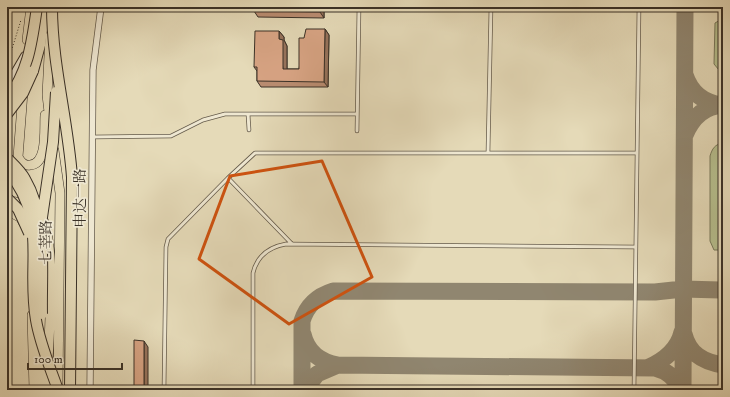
<svg xmlns="http://www.w3.org/2000/svg" width="730" height="397" font-family="'IM FELL DW Pica','Noto Serif SC',serif">
<rect width="100%" height="100%" fill="#e5dab8"/>
<filter id="stains"><feTurbulence type="fractalNoise" baseFrequency=".005" numOctaves="4"/><feColorMatrix values="0 0 0 0 .2 0 0 0 0 .09 0 0 0 0 .02 0 0 0 .5 -.17"/></filter>
<radialGradient id="worn" r=".72"><stop offset=".6" stop-color="#630" stop-opacity="0"/><stop offset="1" stop-color="#630" stop-opacity=".3"/></radialGradient>
<!-- green -->
<path fill="#b6bf8e" stroke="#78785a" d="M722 19 723 20V70H719L714 64 715 23Z
M723 143V250H714L710 241V156C712 149 715 144 723 143Z"/>
<g fill="none" stroke-linecap="round" stroke-linejoin="round">
<!-- stream -->
<path stroke="#74827f" stroke-width="2" d="M723 245V203"/>
<!-- taxiway -->
<path stroke="#908670" stroke-width="17" d="M685 75C691 93 703 102 721 105
M685 135C692 118 704 106 723 105
M303 334C307 352 321 362 338 365L655 368C667 371 676 378 681 390
M684 334C689 354 703 362 723 365
M647 368C663 361 678 350 682 332
M302 390V321C307 305 317 296 333 291L655 292 683 289 720 290
M305 390 317 374 338 365
M683 390 685 7"/>
<defs>
<path id="lane" d="M248 114 249 130
M357 131 359 7
M92 137 171 136 203 120 225 114H357
M488 152 491 7
M228 178 292 244
M164 390 166 247 168 239 228 178 255 153H637
M253 390V273C257 256 269 247 286 244L635 247
M634 390 639 7"/>
<path id="street" d="M90 390 93 70 101 7"/>
<path id="secondary" d="M7 87 25 56"/>
<path id="primary" d="M50 36 47 95 51 129
M27 40 31 7
M23 92 18 157C21 162 24 166 30 165 48 164 44 129 45 115
M54 150 60 193 58 389
M9 201C20 202 34 206 41 216 58 239 48 358 46 390
M7 210 21 218 23 222
M32 315 34 390
M38 383 41 346"/>
<path id="highway" d="M33 71 40 45 45 7"/>
</defs>
<!-- lane casing -->
<use href="#lane" stroke="#655b4b" stroke-width="4.5"/>
<!-- street casing -->
<use href="#street" stroke="#655b4b" stroke-width="7"/>
<!-- secondary casing -->
<use href="#secondary" stroke="#3a3127" stroke-width="10"/>
<!-- primary casing -->
<use href="#primary" stroke="#3a3127" stroke-width="10"/>
<!-- highway casing -->
<use href="#highway" stroke="#3a3127" stroke-width="12"/>
<!-- path -->
<path stroke="#3a3127" stroke-width="1" stroke-dasharray="1 2" stroke-linecap="butt" d="M7 65 21 20"/>
<!-- lane -->
<use href="#lane" stroke="#eee7d1" stroke-width="3"/>
<!-- street -->
<use href="#street" stroke="#eee7d1" stroke-width="5.5"/>
<!-- secondary -->
<use href="#secondary" stroke="#eee7d1" stroke-width="8"/>
<!-- primary -->
<use href="#primary" stroke="#e5dab8" stroke-width="9"/>
<!-- highway -->
<use href="#highway" stroke="#e5dab8" stroke-width="10"/>
<defs>
<path id="highway-bridge" d="M52 7C52 64 68 120 72 177L70 390
M7 99C29 71 32 41 37 7
M7 114 23 93 33 71
M7 158C13 164 21 171 25 179 48 218 41 271 42 314
M7 170C49 219 26 263 36 320 40 344 50 367 58 390
M7 198 18 209 29 233
M40 231 53 142 56 92"/>
</defs>
<!-- highway-bridge casing -->
<use href="#highway-bridge" stroke="#3a3127" stroke-width="12" stroke-linecap="butt"/>
<!-- highway-bridge -->
<use href="#highway-bridge" stroke="#e5dab8" stroke-width="10"/>
</g>
<!-- wall -->
<path fill="#ba8d72" stroke="#3a3127" d="M324 7V18L258 17 254 11Z
M325 29 329 35 328 87H261L257 81V71L254 67 279 31 284 37V40L287 46V69H299L304 38Z"/>
<!-- shaded-wall -->
<path fill="#97735c" stroke="#3a3127" d="M320 7H324V18L320 12Z
M325 29 329 35 328 87 324 82Z
M279 31 284 37V40L287 46V75L283 69 279 39Z
M144 341 148 347V390H144Z"/>
<!-- building -->
<path fill="#d8a484" stroke="#3a3127" d="M254 7H320V12L254 11Z
M306 29H325L324 82 257 81V67H254L255 31H279V39L283 40V69H299V38H304Z
M134 340 144 341V390H134Z"/>
<!-- marked area -->
<path fill="none" stroke="#ce5310" stroke-width="3" stroke-linejoin="round" d="M322 161 372 277 289 324 199 259 230 176Z"/>
<g text-anchor="middle" stroke-width="3.5" stroke-linejoin="round" paint-order="stroke">
<!-- street labels -->
<g font-size="15" fill="#3a3127" stroke="#eee7d1">
<text transform="translate(80 198) rotate(-90)" y="5">申达一路</text>
<text transform="translate(46 242) rotate(-90)" y="5">七莘路</text>
</g>
</g>
<!-- margin -->
<rect width="730" height="397" fill="none" stroke="#e5dab8" stroke-width="24"/>
<rect x="8" y="8" width="714" height="381" fill="none" stroke="#3a3127" stroke-width="2"/>
<rect x="12" y="12" width="706" height="373" fill="none" stroke="#3a3127"/>
<!-- scale -->
<path d="M28 363v6h94v-6" fill="none" stroke="#3a3127" stroke-width="2"/>
<text x="34" y="363" font-size="12" fill="#3a3127" stroke="#eee7d1" stroke-width="3" paint-order="stroke">100 m</text>
<rect width="100%" height="100%" filter="url(#stains)"/>
<rect width="100%" height="100%" fill="url(#worn)"/>
</svg>
